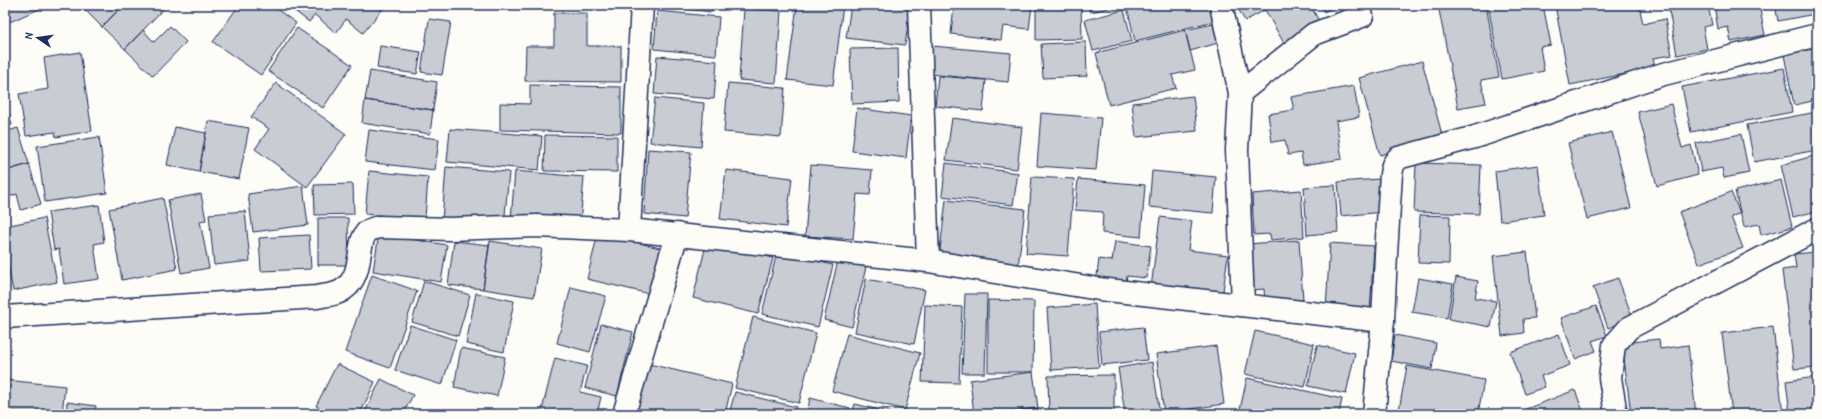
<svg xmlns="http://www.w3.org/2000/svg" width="1822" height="419" font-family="'Patrick Hand',sans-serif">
<rect width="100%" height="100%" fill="#fdfcf7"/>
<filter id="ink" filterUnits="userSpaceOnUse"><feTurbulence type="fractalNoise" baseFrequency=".025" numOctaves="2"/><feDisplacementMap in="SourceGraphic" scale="8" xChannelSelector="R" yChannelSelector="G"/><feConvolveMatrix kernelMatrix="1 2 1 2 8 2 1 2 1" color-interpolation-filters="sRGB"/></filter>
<g filter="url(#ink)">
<!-- building -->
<path fill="#c9ccd3" stroke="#1b2f5e" d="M5 5H37L39 9 5 24Z
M80 5H123L102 27Z
M123 5H167L125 49 102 27Z
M239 5H271L296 23 261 75 213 42Z
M287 5H386L363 33 346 19 336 33 315 15 309 22Z
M652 5H713L712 12Z
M797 5H843L833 85 787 80Z
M851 5H911L905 45 846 38Z
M954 5H1032L1029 29 1003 26 1001 40 951 34Z
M1036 5H1081L1082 39 1036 40Z
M1088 5H1123L1090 12Z
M1134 5H1210L1214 21 1135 41 1127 7Z
M1236 5H1310L1321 24 1285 45 1265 10 1245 21Z
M1321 5H1339L1324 12Z
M1463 5H1486L1499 77 1481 80 1486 103 1458 108 1439 10Z
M1488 5H1543L1551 45 1540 47 1544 71 1502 79Z
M1555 5H1639L1643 24 1665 19 1672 55 1653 58 1655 68 1570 85Z
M1668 5H1708L1712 25 1703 27 1707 49 1677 55Z
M1714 5H1759L1765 35 1731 42 1728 27 1718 29Z
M1775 5H1814L1815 14 1778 21Z
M744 9 781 11 776 83 739 80Z
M1124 10 1132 41 1093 51 1085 20Z
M657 11 719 17 716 55 654 49Z
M554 13H587V46H621V82L525 81 526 46H554Z
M429 19 451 22 442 75 421 72Z
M1213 24 1218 43 1190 51 1185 30Z
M170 26 186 42 153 76 125 49 143 30 154 42Z
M297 28 352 65 323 108 268 71Z
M1185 30 1195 70 1172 75 1176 88 1109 105 1096 53Z
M1086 42 1087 76 1043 78 1041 44Z
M380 46 421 52 417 74 377 68Z
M932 46 1011 53 1008 82 929 74Z
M898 48 899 102 852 104 850 49Z
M1817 48V100L1794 105 1784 55Z
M80 52 92 131 56 137 55 132 26 136 19 94 48 89 44 58Z
M657 56 717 61 714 99 654 94Z
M1422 61 1443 138 1380 155 1359 78Z
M1784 68 1792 112 1691 132 1682 87Z
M370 71 437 82 433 110 365 100Z
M938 76 986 80 983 111 935 106Z
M276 83 346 134 307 187 255 149 269 129 251 117Z
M728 83 785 88 781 137 724 132Z
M530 85 621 87V133L500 130V103L530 104Z
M1354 86 1359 117 1336 121 1342 159 1303 165 1301 153 1288 155 1285 140 1272 142 1268 114 1294 110 1291 97Z
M5 95 12 125 5 126Z
M1193 96 1197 131 1136 137 1132 103Z
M655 98 704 103 701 147 650 142Z
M365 100 433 110 430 134 362 123Z
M1671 104 1682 148 1691 145 1698 175 1657 186 1638 112Z
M857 108 911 116 906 158 852 151Z
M1817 112V150L1754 162 1747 125Z
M1041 113 1101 118 1096 170 1037 166Z
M952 118 1022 127 1017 169 946 160Z
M208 121 249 128 239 179 199 172Z
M175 127 206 133 199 172 167 165Z
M18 128 29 164 5 171V132Z
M450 129 542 136 539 170 447 162Z
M369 130 439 139 435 170 365 162Z
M1612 132 1631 208 1587 219 1568 143Z
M1741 134 1749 173 1724 178 1722 168 1701 172 1696 143Z
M545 135 617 136V172L544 171Z
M99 137 107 193 45 202 37 146Z
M648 149 691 152 685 218 644 214Z
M1817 155V211L1793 217 1781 165Z
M946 163 1018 173 1013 205 942 196Z
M1416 163 1481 165 1479 214 1414 212Z
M29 164 41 204 21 210 17 194 5 198V171Z
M811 165 872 170 870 195 857 194 853 239 805 236Z
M1538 165 1544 215 1500 221 1495 171Z
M446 167 509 172 504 226 442 221Z
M726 170 792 178 786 227 720 219Z
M369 171 428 177 425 219 365 214Z
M515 171 584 177 580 225 511 219Z
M1152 171 1216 177 1213 213 1149 207Z
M1032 177 1074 179 1068 256 1026 253Z
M1078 179 1145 185 1141 237 1102 233 1103 212 1075 210Z
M1380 179 1383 212 1341 216 1338 182Z
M1781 180 1792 227 1761 235 1759 224 1744 227 1735 191Z
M353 184 354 214 315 215 314 185Z
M1335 185 1338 232 1307 235 1304 187Z
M303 186 308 225 253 232 248 194Z
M1301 190 1304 237 1271 240 1270 234 1254 235 1252 194Z
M1731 192 1740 213 1731 217 1743 248 1699 264 1679 212Z
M201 194 206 220 200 221 209 268 181 273 168 200Z
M163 198 177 269 122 280 109 209Z
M946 200 1025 209 1018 267 939 258Z
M99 205 104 242 94 244 99 279 64 284 59 249 54 250 48 212Z
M245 211 250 261 214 265 209 214Z
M1420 215 1450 216 1449 264 1418 263Z
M1160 217 1192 221 1188 250 1228 255 1222 298 1151 288Z
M44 218 57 282 13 291 5 251V226Z
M318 218H348L349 265H318Z
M598 233 664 249 654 295 587 279Z
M379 234 447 245 441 282 373 271Z
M309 235 311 269 261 271 259 238Z
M1299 240 1303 300 1265 303 1264 289 1252 290 1248 244Z
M454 241 489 245 483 289 448 285Z
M490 241 542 249 534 297 483 289Z
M707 241 773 258 758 314 693 298Z
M1115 241 1151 246 1146 278 1127 276 1125 287 1096 284 1099 259 1112 261Z
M1330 243 1374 246 1370 312 1326 309Z
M777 252 833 265 818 327 762 314Z
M1527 252 1535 318 1523 319 1524 333 1502 336 1493 256Z
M1817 252V345H1815L1817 367 1794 369 1782 270 1796 268 1794 254Z
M838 260 866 267 852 327 824 320Z
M372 275 417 291 390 368 345 352Z
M1456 277 1478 281 1475 298 1496 301 1491 327 1449 319Z
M1418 278 1453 284 1447 318 1412 312Z
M1618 278 1633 319 1608 328 1593 287Z
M866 279 925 290 914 344 855 332Z
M424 281 470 295 458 336 412 322Z
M571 287 606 296 590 352 557 343Z
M476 293 514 301 504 352 466 344Z
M965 294H987L985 373H962Z
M988 300 1034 301 1033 372H988Z
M1095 304 1099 367 1051 370 1047 308Z
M925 305 962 307 959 383 922 382Z
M1596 306 1607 336 1592 341 1596 351 1575 359 1561 318Z
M753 317 816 333 799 403 735 388Z
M601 324 633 332 617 396 585 388Z
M410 325 456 340 442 385 395 370Z
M1143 327 1147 360 1102 365 1099 332Z
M1773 327 1783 414H1732L1722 333Z
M1255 331 1314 344 1305 387 1245 374Z
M847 334 920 353 905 410 832 391Z
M1559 334 1570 365 1541 376 1545 387 1525 394 1510 352Z
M1395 335 1436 343 1432 369 1391 361Z
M1659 339 1660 349 1688 345 1696 414H1631L1622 343Z
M1317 345 1355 353 1346 394 1308 386Z
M1216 346 1224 404 1164 413 1156 354Z
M461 348 505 357 497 396 454 387Z
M555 358 587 366 580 392 601 397 597 414H541Z
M1152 362 1160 414H1125L1118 368Z
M645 363 732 384 725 414H633Z
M337 364 375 382 360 414H332L316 406Z
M1407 366 1484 380 1478 414H1422L1399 410Z
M1033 372 1038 408 989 414H974L970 380Z
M1114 375V414H1049L1048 376Z
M1817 377V414H1790L1786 381Z
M1247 378 1342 399 1339 414H1239Z
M381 379 413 395 403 414H364Z
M5 380 65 386 62 414H5Z
M1575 390 1584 414H1528L1526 409Z
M735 392 796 407 794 414H729Z
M810 398 850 408 849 414H807Z
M67 402 96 406 95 414H66Z
M855 404 896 414H852Z
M1038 408V414H989Z"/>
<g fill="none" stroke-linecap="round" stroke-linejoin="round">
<defs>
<path id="minor" d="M642 5 629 230 928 261 1099 289 1383 321
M919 5 928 261
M1221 5 1240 93
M1243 305 1237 150 1240 93 1314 34 1362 16
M5 317 317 297C326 295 337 295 344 289 364 275 356 243 367 232 370 229 375 228 379 227L450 229 537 226 629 230
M624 414 677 234
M1374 414 1383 321 1386 254 1391 174 1393 165 1398 158 1475 137 1660 75 1817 35
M1616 414 1610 378 1614 345 1629 328 1817 229"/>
</defs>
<!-- minor casing -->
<use href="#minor" stroke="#1b2f5e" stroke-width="25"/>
<!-- minor -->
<use href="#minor" stroke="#fdfcf7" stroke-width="22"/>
</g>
</g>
<!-- margin -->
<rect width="1822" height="419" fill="none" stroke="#fdfcf7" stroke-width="20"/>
<rect x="10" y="10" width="1802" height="399" fill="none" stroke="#1b2f5e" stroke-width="1.5" filter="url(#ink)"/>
<!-- north arrow -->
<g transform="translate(38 38) rotate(283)" stroke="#fdfcf7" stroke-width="3" paint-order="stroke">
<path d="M0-3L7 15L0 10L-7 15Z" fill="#1b2f5e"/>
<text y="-6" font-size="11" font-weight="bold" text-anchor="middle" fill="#1b2f5e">N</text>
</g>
</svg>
